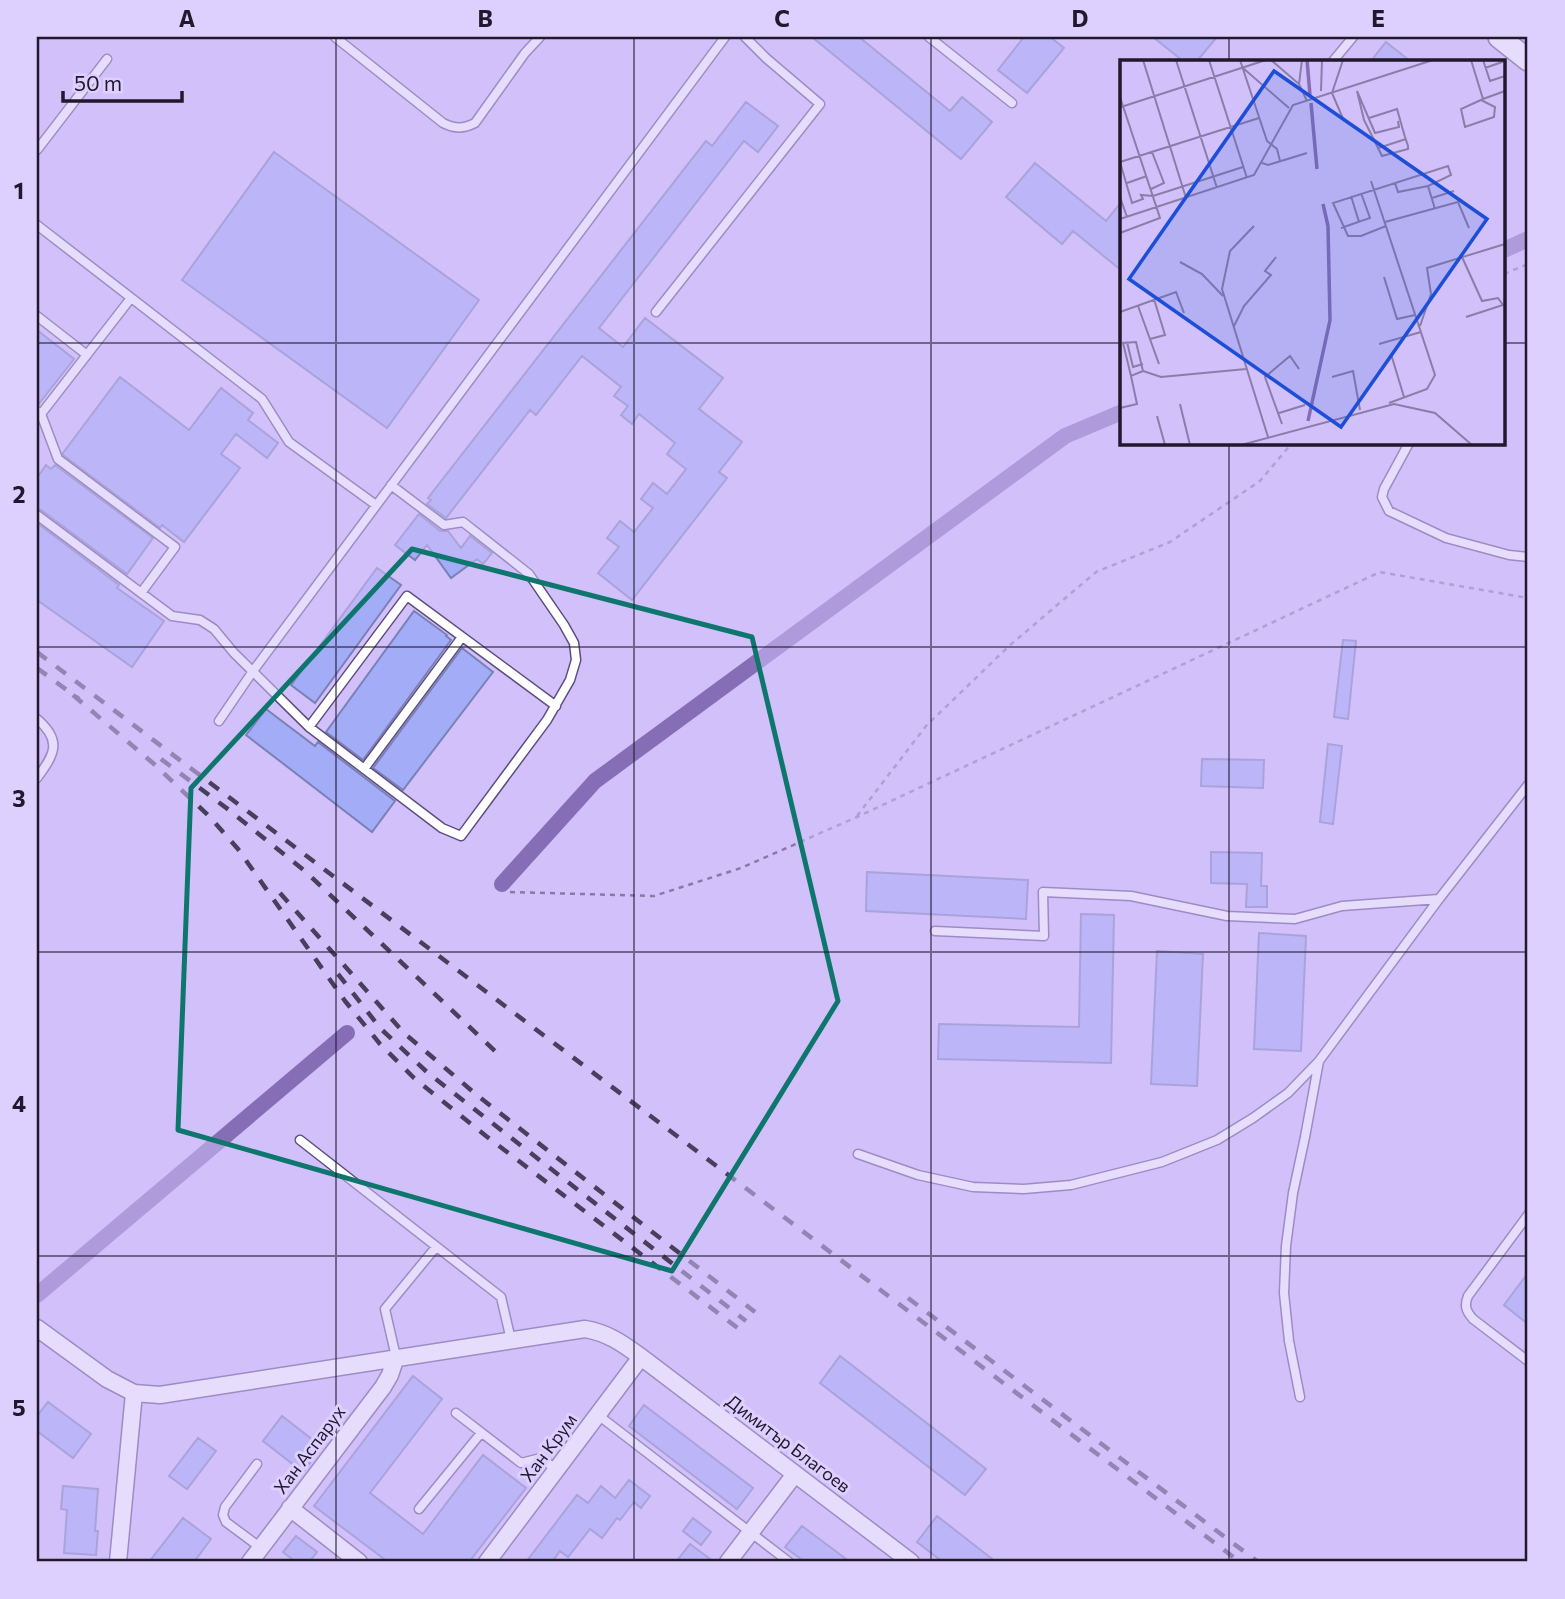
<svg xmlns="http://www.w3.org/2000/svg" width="1565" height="1599" font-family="Commissioner,sans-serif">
<rect width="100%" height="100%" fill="#d1c0fa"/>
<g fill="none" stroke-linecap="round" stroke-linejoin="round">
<!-- canal -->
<path stroke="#856eb5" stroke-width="16" d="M1504 250 1528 239
M502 884 595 781 1065 436 1122 412
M37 1295 347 1033"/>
</g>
<!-- building -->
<path fill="#a3acf7" stroke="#7a81b6" stroke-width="2" d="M812 37H859L950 111 962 97 992 122 961 159Z
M1024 37H1050L1064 48 1027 93 998 70Z
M1153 37H1217L1197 61H1183Z
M1386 42 1410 61H1371Z
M746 102 778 126 758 152 744 141 599 328 623 347 645 318 723 378 699 409 742 442 719 472 727 478 632 600 598 573 619 547 607 538 620 521 634 532 653 508 641 499 653 483 667 494 686 469 667 454 675 443 639 414 632 424 621 415 628 406 614 396 621 387 582 356 536 415 530 410 446 518 427 504 431 500 428 498 706 141 712 146Z
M274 152 479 300 387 428 182 280Z
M1035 163 1106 221 1122 201V271L1073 231 1062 244 1006 197Z
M37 330 74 359 37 406Z
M120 377 189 430 221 388 253 413 248 420 278 443 267 458 236 434 221 454 240 468 184 542 162 525 160 528 63 455V453Z
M46 465 51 469 55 465 153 538 127 574 41 510 37 509V478Z
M419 514 440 531H448L461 548 470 536 492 553 483 564 477 559 451 578 427 545 415 560 395 545Z
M37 523 119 585 117 588 164 621 132 667 37 600Z
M377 568 401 585 315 703 291 685Z
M414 611 447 635 446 636 451 640 363 760 326 732Z
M1343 640 1356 641 1348 719 1334 717Z
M462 648 493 672 403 790 373 768Z
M266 709 315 746 318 742 395 801 372 832 246 735Z
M1328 744 1342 746 1333 824 1320 822Z
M1202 759 1264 760 1263 788 1201 786Z
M1211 852 1262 853 1261 886H1267V907H1246L1247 884 1211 883Z
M867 872 1028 880 1026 919 866 911Z
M1081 914 1114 915 1111 1063 938 1059 939 1024 1079 1027Z
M1259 933 1306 936 1301 1051 1254 1049Z
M1157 951 1203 954 1197 1086 1151 1084Z
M1528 1273V1324L1504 1305Z
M840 1356 986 1469 965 1495 820 1383Z
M413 1376 442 1399 370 1493 423 1534 483 1455 526 1488 469 1562H388L314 1506Z
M48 1402 91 1434 73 1458 37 1431V1416Z
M644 1405 753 1488 737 1509 629 1426Z
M282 1416 322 1447 303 1472 263 1441Z
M198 1438 216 1451 187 1489 169 1476Z
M629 1480 650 1496 641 1508 634 1502 620 1520 617 1518 602 1538 590 1529 568 1557 560 1551 552 1562H526L577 1495 588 1503 601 1486 615 1498Z
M63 1486 98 1489 95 1531H98L96 1555 64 1553 67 1510 61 1509Z
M937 1516 996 1562H943L917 1542Z
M183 1518 211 1539 194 1562H149Z
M693 1518 711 1532 701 1545 683 1531Z
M802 1526 850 1562H805L785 1547Z
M296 1536 317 1552 309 1562H296L283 1552Z
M690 1544 714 1562H676Z"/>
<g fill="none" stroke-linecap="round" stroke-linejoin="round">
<defs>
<path id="lane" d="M335 37 443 123C455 129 463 129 475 123L525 53 540 37
M929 37 1012 103
M1333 61 1353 37
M37 150 107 59
M37 225 262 399 289 442 376 505
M656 312 820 104 766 58 745 37
M37 316 87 355
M39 412 41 414 131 298
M41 414 58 459 175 547 141 593
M1409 443 1384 489 1382 497 1389 511 1446 538 1509 555 1528 557
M37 515 172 616 200 620 214 629 234 653 309 727 442 828 461 836 547 720 570 680 576 660 574 643 564 625 529 574 463 522 444 525 391 485
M37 719C63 741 54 755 37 778
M219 721 253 671 725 37
M309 727 407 596 556 706
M364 769 462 637
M935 931 1044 936 1043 892 1131 896 1227 916 1295 919 1342 906 1439 899
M300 1140 501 1297 511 1340
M858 1154 918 1175 973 1187 1024 1189 1071 1185 1162 1162 1217 1140 1253 1118 1288 1093 1319 1061 1439 899 1528 785
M1528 1215 1468 1296C1464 1306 1466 1311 1473 1319L1528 1361
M396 1357 385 1309 436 1247
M1300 1397 1289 1341 1284 1293 1286 1246 1293 1193 1305 1137 1319 1061
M456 1413 521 1463 541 1458 557 1470
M598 1415 789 1562
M257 1464 225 1507 223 1515 226 1522 261 1548
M419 1509 481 1433"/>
<path id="street" d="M37 1328 107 1379 134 1393 160 1395 585 1329C608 1333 622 1343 641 1357L911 1562
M290 1508 359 1562
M118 1562 134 1393
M250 1562 383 1387 390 1375 396 1357
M487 1562 641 1357
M728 1562 795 1474"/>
<path id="secondary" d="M1499 37 1528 60"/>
</defs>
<!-- lane casing -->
<use href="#lane" stroke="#5e4e80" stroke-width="11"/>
<!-- street casing -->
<use href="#street" stroke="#5e4e80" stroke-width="19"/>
<!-- secondary casing -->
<use href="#secondary" stroke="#5e4e80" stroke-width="24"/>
<!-- path -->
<path stroke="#877aa5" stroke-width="2.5" stroke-dasharray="5 5" stroke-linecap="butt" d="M1504 274 1528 264
M857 816 926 726 1009 646 1096 572 1170 542 1260 481 1292 443
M510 892 654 896 741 868 857 817 1380 572 1528 598"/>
<!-- lane -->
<use href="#lane" stroke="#fff" stroke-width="8"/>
<!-- street -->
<use href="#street" stroke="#fff" stroke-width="16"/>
<!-- secondary -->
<use href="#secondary" stroke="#fff" stroke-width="21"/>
<!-- rail -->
<path stroke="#483f5d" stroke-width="4.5" stroke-dasharray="12 12" stroke-linecap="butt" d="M37 652 1240 1562
M37 668 79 699
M73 695 154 764 209 816 238 849 345 1001 380 1044 414 1078 486 1136 739 1329
M161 759 229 810 306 872 498 1054
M280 893 404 1033 478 1096 755 1312
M338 974 381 1029 428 1073 746 1321
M908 1298 1258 1562"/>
</g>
<!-- marked area -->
<path d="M0 0H1565V1599H0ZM412 549 752 637 838 1001 672 1271 178 1130 191 788Z" fill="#d1c0fa" fill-opacity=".55" fill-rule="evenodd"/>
<path fill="none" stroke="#0f766e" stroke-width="5" stroke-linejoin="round" d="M412 549 752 637 838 1001 672 1271 178 1130 191 788Z"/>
<!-- grid -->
<path fill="none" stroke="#20192e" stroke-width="2" stroke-opacity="0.55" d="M336 37V1562M634 37V1562M931 37V1562M1229 37V61M37 343H1122M1504 343H1528M1229 443V1562M37 647H1528M37 952H1528M37 1256H1528"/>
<g text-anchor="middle" stroke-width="6" stroke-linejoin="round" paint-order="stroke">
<!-- street labels -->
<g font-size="18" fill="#20192e" stroke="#ddd0fe">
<text transform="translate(788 1444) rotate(37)" y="6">Димитър Благоев</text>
<text transform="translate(549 1448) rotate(-53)" y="6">Хан Крум</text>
<text transform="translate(310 1450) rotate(-53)" y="6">Хан Аспарух</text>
</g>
</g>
<!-- overview -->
<g transform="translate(1120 60)">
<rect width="385" height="385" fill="#d1c0fa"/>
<path fill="none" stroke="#856eb5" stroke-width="3.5" d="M187 0 190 35M191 43 197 109M188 361 210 260 208 166 203 144"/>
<path fill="none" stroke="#8a7da8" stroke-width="2" d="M23 0 66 138M56 0 97 128M89 0 127 118M120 0 147 81 157 89 160 101M151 0 179 24 187 41M351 0 363 39M363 0 370 21 385 16M123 8 169 48M365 8 385 1M179 24 182 0M201 31 202 0M237 31 255 73 279 67 278 61M237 31 244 60 258 88M212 33 223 0M212 33 224 61M0 37 40 158 0 173M361 40 375 47 374 57 345 67 341 49 363 39 385 31M1 47 146 0M274 50 277 49 285 77 288 86V89L262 96 258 88 286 79M249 58 274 50M0 102 12 143 23 139 21 135 33 136 123 107M0 102 139 58M142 103 148 105 187 93M251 121 315 315 307 329 269 343M7 123 27 116M275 123 278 132 308 126M31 129 44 123 32 92M231 136 239 162M0 137 7 157M312 138 334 131M0 159 134 115 173 45 313 0M265 162 338 142 349 168M134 166 110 191 102 229 148 377M266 166 241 176H228L213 143 328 106 331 115 308 126 315 149M221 168 250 158 241 133M342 197 362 241 378 238 383 245 346 257M60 202 82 214 103 236M264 217 277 259 295 255M18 246 39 304M0 252 56 232 64 253M114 266 124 246 151 215 145 211 156 197M300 266 311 234 307 208 385 184M30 279 45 275 34 239M7 282 13 307 23 304M259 284 301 272M271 294 284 337M23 311 11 316 3 283 16 282 23 311 41 317 126 309M212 317 233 311 240 350M60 344 70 385M0 348 17 344 11 316M159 353 185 345M37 356 45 385M162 364 145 317 170 296 179 309M121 385 274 344 315 353 352 385"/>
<path fill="#1d4ed8" fill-opacity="0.15" stroke="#1d4ed8" stroke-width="3.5" d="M154 11 367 159 221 367 9 219Z"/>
<rect width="385" height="385" fill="none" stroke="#20192e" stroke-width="3.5"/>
</g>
<!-- border -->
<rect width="1565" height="1599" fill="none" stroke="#ddd0fe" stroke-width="77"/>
<!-- scale -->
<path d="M63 91v10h119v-10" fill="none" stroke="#20192e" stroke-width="3.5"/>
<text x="74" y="91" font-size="21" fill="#20192e" stroke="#ddd0fe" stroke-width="5" paint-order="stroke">50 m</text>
<rect x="38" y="38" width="1488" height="1522" fill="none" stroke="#20192e" stroke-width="2.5"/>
<g font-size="23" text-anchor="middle" font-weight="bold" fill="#20192e">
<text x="187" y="27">A</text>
<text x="485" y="27">B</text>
<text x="782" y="27">C</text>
<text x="1080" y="27">D</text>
<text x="1378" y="27">E</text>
<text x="19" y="199">1</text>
<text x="19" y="503">2</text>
<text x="19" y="807">3</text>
<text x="19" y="1112">4</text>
<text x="19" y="1416">5</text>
</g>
</svg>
